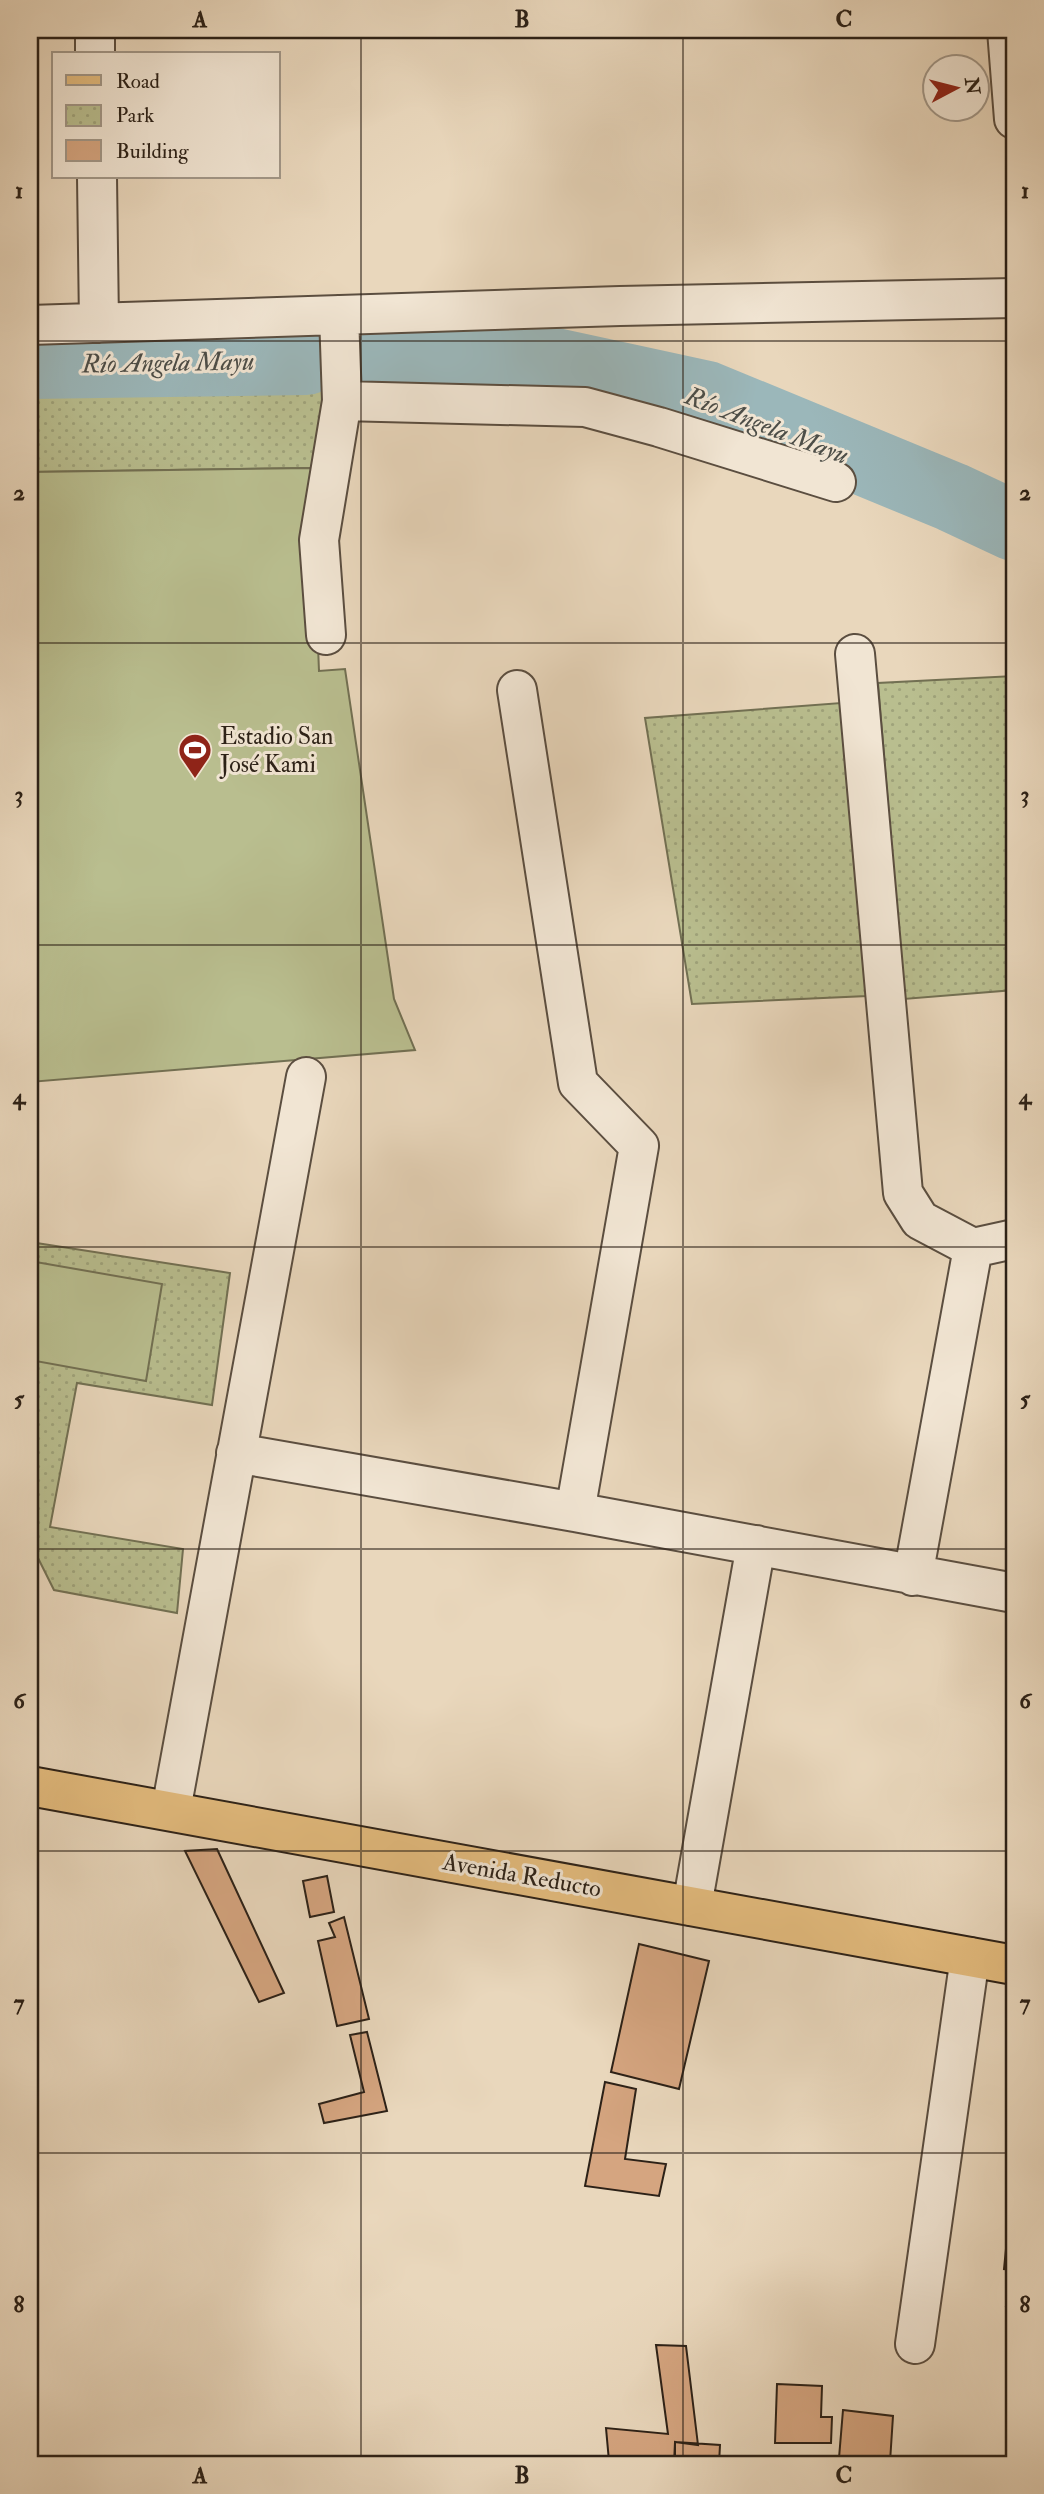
<svg xmlns="http://www.w3.org/2000/svg" width="1044" height="2494" font-family="'IM FELL Double Pica',serif">
<defs>
<pattern id="park-dots" width="8" height="8" patternUnits="userSpaceOnUse" patternTransform="scale(1.75)"><rect width="8" height="8" fill="#b9be8f"/><path d="M2 2h.1M6 6h.1" fill="none" stroke="#9fa37b" stroke-width="1.8" stroke-linecap="round"/></pattern>
</defs>
<rect width="100%" height="100%" fill="#e9d7bc"/>
<filter id="stains"><feTurbulence type="fractalNoise" baseFrequency=".00286" numOctaves="4"/><feColorMatrix values="0 0 0 0 .2 0 0 0 0 .09 0 0 0 0 .02 0 0 0 .5 -.17"/></filter>
<radialGradient id="worn" r=".72"><stop offset=".6" stop-color="#630" stop-opacity="0"/><stop offset="1" stop-color="#630" stop-opacity=".3"/></radialGradient>
<!-- park -->
<path fill="url(#park-dots)" stroke="#727053" stroke-width="2" d="M325 334 329 398 311 468 30 472V341Z
M1014 676V990L904 999 878 683Z
M841 703 867 996 692 1004 645 718Z
M30 1242 230 1273 212 1405 77 1383 50 1527 183 1549 177 1613 54 1590 30 1542Z"/>
<!-- pitch -->
<path fill="#b9be8f" stroke="#727053" stroke-width="2" d="M311 468 319 671 345 669 394 999 415 1050 30 1082V472Z
M30 1261 162 1284 146 1381 30 1360Z"/>
<g fill="none" stroke-linecap="round" stroke-linejoin="round">
<!-- river -->
<path stroke="#9bb7ba" stroke-width="70" d="M383 363 541 360 707 396 952 497 1014 526
M30 364 306 360"/>
</g>
<!-- building -->
<path fill="#d5a580" stroke="#2c2117" stroke-width="2" d="M217 1849 284 1993 259 2002 185 1851Z
M327 1876 334 1912 310 1917 303 1881Z
M344 1917 369 2019 337 2026 318 1941 335 1937 329 1923Z
M639 1944 709 1961 679 2089 611 2072Z
M367 2032 387 2111 324 2123 319 2104 364 2092 350 2035Z
M605 2082 636 2089 625 2159 666 2164 659 2196 585 2186Z
M1010 2208H1014V2307L1006 2306 1013 2270 1004 2269Z
M656 2345 686 2346 698 2445 675 2442V2464H634L609 2461 606 2428 668 2434Z
M777 2384 822 2386 821 2417H832L831 2443H775Z
M843 2410 893 2416 890 2462 839 2458Z
M675 2442 720 2445 719 2464H674Z"/>
<g fill="none" stroke-linecap="round" stroke-linejoin="round">
<defs>
<path id="minor" d="M95 30V54
M1007 30 1014 119
M97 177 99 323
M30 325 620 306 1014 298
M342 401 585 407 659 427 836 482
M326 635 319 540 342 401 339 315
M855 654 903 1193 920 1220 973 1248 913 1576
M517 690 578 1083 639 1146 575 1512
M973 1248 1014 1239
M236 1453 575 1512 1014 1593
M171 1810 306 1077
M692 1906 756 1545
M915 2344 970 1957"/>
<path id="major" d="M30 1786 1014 1965"/>
</defs>
<!-- minor casing -->
<use href="#minor" stroke="#5b4e40" stroke-width="42"/>
<!-- major casing -->
<use href="#major" stroke="#2c2117" stroke-width="42"/>
<!-- minor -->
<use href="#minor" stroke="#f1e5d3" stroke-width="38"/>
<!-- major -->
<use href="#major" stroke="#e4bc7e" stroke-width="38"/>
</g>
<!-- grid -->
<path fill="none" stroke="#2c2117" stroke-width="2" stroke-opacity="0.55" d="M361 30V2464M683 30V2464M30 341H1014M30 643H1014M30 945H1014M30 1247H1014M30 1549H1014M30 1851H1014M30 2153H1014"/>
<!-- icons -->
<defs>
<symbol id="stadium-pin" viewBox="-11 -11 22 30"><path d="M0 17L-7.5 6A9.5 9.5 0 1 1 7.5 6Z" fill="#8f2418" stroke="#f1e5d3"/><path d="M0-5a6.5 5 0 1 0 0 10a6.5 5 0 1 0 0-10ZM-3.5-1.8h7v3.6h-7Z" fill="#fff"/></symbol>
</defs>
<g fill-rule="evenodd">
<use href="#stadium-pin" x="176" y="731" width="38" height="52"/>
</g>
<g text-anchor="middle" stroke-width="6" stroke-linejoin="round" paint-order="stroke">
<!-- poi labels -->
<g font-size="24" fill="#2c2117" stroke="#f1e5d3" text-anchor="start">
<text x="220" y="744">Estadio San<tspan x="220" dy="28">José Kami</tspan></text>
</g>
<!-- street labels -->
<g font-size="24" fill="#2c2117" stroke="#f1e5d3">
<text transform="translate(522 1875) rotate(10)" y="8">Avenida Reducto</text>
</g>
<!-- water labels -->
<g font-size="26" font-style="italic" fill="#4d4e48" stroke="#f1e5d3">
<text transform="translate(168 362) rotate(-1)" y="9">Río Angela Mayu</text>
<text transform="translate(767 425) rotate(21)" y="9">Río Angela Mayu</text>
</g>
</g>
<!-- margin -->
<rect width="1044" height="2494" fill="none" stroke="#e9d7bc" stroke-width="77"/>
<!-- legend -->
<rect x="52" y="52" width="228" height="126" fill="#f1e5d3" stroke="#a29788" stroke-width="2"/>
<rect x="66" y="75" width="35" height="10" fill="#e4bc7e" stroke="#a29788" stroke-width="2"/>
<text x="116" y="88" font-size="21" fill="#2c2117">Road</text>
<rect x="66" y="105" width="35" height="21" fill="url(#park-dots)" stroke="#a29788" stroke-width="2"/>
<text x="116" y="122" font-size="21" fill="#2c2117">Park</text>
<rect x="66" y="140" width="35" height="21" fill="#d5a580" stroke="#a29788" stroke-width="2"/>
<text x="116" y="158" font-size="21" fill="#2c2117">Building</text>
<!-- north arrow -->
<g transform="translate(956 88) rotate(83)"><circle r="33" fill="#f1e5d3" stroke="#a29788" stroke-width="2"/>
<path d="M0-5L12 26L0 18L-12 26Z" fill="#8f2418"/>
<text y="-10" font-size="19" font-weight="bold" text-anchor="middle" fill="#2c2117">N</text>
</g>
<rect x="38" y="38" width="968" height="2418" fill="none" stroke="#2c2117" stroke-width="2.5"/>
<g font-size="23" text-anchor="middle" font-weight="bold" fill="#2c2117">
<text x="200" y="27">A</text>
<text x="522" y="27">B</text>
<text x="844" y="27">C</text>
<text x="19" y="198">1</text>
<text x="1025" y="198">1</text>
<text x="19" y="500">2</text>
<text x="1025" y="500">2</text>
<text x="19" y="802">3</text>
<text x="1025" y="802">3</text>
<text x="19" y="1104">4</text>
<text x="1025" y="1104">4</text>
<text x="19" y="1406">5</text>
<text x="1025" y="1406">5</text>
<text x="19" y="1708">6</text>
<text x="1025" y="1708">6</text>
<text x="19" y="2010">7</text>
<text x="1025" y="2010">7</text>
<text x="19" y="2312">8</text>
<text x="1025" y="2312">8</text>
<text x="200" y="2483">A</text>
<text x="522" y="2483">B</text>
<text x="844" y="2483">C</text>
</g>
<rect width="100%" height="100%" filter="url(#stains)"/>
<rect width="100%" height="100%" fill="url(#worn)"/>
</svg>
